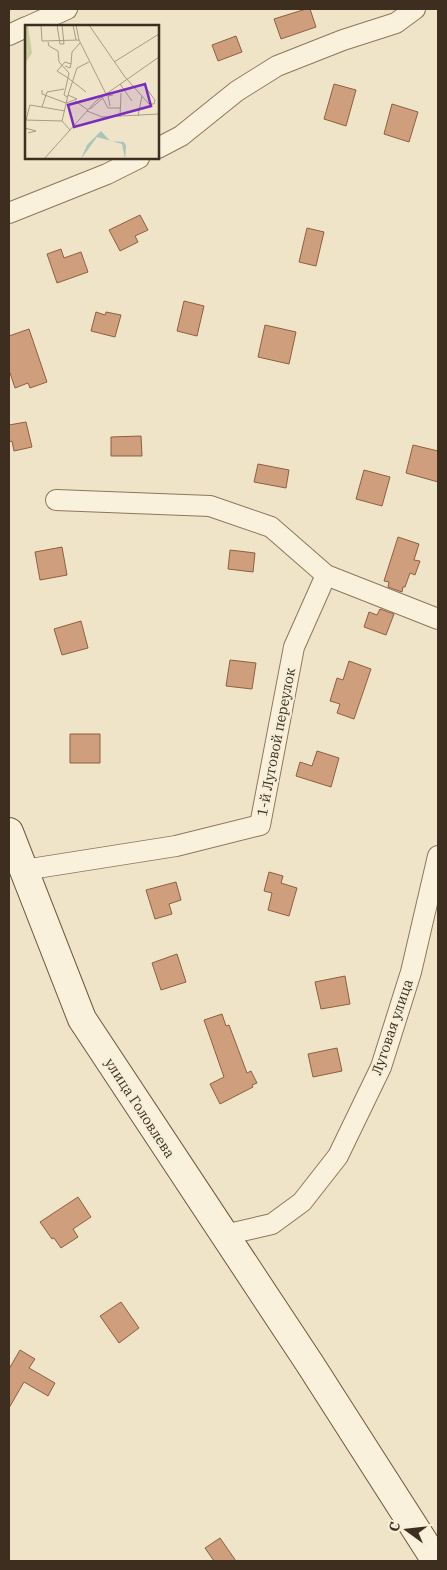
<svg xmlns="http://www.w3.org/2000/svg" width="447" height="1570" font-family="'IBM Plex Serif',serif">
<rect width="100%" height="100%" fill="#f0e4c8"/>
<!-- building -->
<path fill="#cf9f7d" stroke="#8d5f41" d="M306 9H310L316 27 281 39 274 19Z
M236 36 242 52 218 61 212 45Z
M334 84 356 90 346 126 324 119Z
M392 104 418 112 409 142 384 134Z
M140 215 148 230 135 236 138 242 120 251 109 230Z
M307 228 324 232 316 266 299 262Z
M61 249 64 258 81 252 88 272 57 283 47 254Z
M184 301 204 306 197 336 177 331Z
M96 312 105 315 106 312 121 315 115 337 91 331Z
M265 325 296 332 289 364 258 357Z
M29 329 47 382 30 388 28 383 15 388 9 370V336Z
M26 422 32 447 14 451 12 441 9 442V425Z
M141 436 142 456H111V437Z
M413 445 438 451V482L406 473Z
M258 464 289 470 286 488 254 482Z
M364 470 390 477 382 506 356 499Z
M398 537 419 544 414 560 420 561 415 575 410 573 405 587H403L402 592 388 587 389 582 384 581Z
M62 547 67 575 40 580 35 552Z
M230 550 255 553 253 572 228 569Z
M380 609 394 614 386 635 364 627 369 612 377 615Z
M81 621 88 648 62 655 54 629Z
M230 660 256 663 252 689 226 686Z
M349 661 371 669 354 719 337 713 340 704 330 701 337 678 343 680Z
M70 734H100V763H70Z
M317 751 339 758 331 787 296 776 300 762 312 766Z
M269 872 283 876 281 883 297 888 289 916 268 910 272 893 264 891Z
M176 882 181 900 169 904 172 914 155 919 146 890Z
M177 954 186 982 161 990 152 963Z
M345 976 350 1004 321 1009 315 982Z
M222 1014 226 1026 229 1025 247 1073 251 1071 257 1083 252 1085 253 1087 220 1104 210 1084 224 1077 204 1020Z
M337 1048 342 1071 313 1077 308 1054Z
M78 1197 91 1217 73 1229 78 1237 61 1248 54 1238 52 1239 40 1222Z
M121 1302 139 1328 119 1343 100 1316Z
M20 1350 35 1359 29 1368 55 1383 48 1396 24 1382 9 1408V1369Z
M220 1538 236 1561H214L205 1548Z"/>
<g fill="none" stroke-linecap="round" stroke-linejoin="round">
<defs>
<path id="minor" d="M29 26 67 9
M9 35 26 27
M158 148 181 136 237 91 277 66 343 40 396 23 415 9
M9 213 107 174 139 158
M56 500 210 506 271 527 326 575 438 619
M24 870 176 846 260 825 294 647 326 575
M224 1235 272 1224 302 1202 338 1156 381 1067 411 972 438 856"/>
<path id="secondary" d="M9 832 82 1019 310 1364 436 1561"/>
</defs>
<!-- minor casing -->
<use href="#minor" stroke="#8d765c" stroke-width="22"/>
<!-- secondary casing -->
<use href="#secondary" stroke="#6f573f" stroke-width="30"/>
<!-- minor -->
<use href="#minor" stroke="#faf1dc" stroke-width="20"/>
<!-- secondary -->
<use href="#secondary" stroke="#faf1dc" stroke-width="28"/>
</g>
<g text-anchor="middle" stroke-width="4.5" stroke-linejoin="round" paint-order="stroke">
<!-- street labels -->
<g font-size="14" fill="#3d2e20" stroke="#f7eed8">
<text transform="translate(276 742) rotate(-79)" y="5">1-й Луговой переулок</text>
<text transform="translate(392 1027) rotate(-71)" y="5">Луговая улица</text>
<text transform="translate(140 1108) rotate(57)" y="5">улица Головлева</text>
</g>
</g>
<!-- overview -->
<g transform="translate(25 25)">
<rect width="134" height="134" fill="#f0e4c8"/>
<path d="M0 0H3L7 28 1 37Z" fill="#c9cf9b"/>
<path d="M76 106 85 116 99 117 101 121 100 134 97 119 72 112 56 134 62 120Z" fill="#a9c4bc"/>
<path fill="none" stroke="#a89b85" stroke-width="1" d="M16 0 17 16 54 15M32 0 35 19H39L37 0M48 0 51 15M51 0 54 15 81 69M64 0 100 52 124 79H129L130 75 118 59M23 17 24 21 33 26 34 37 44 48 43 53 61 67M89 37 134 9M46 39 47 27 55 18M40 41 45 43 46 39 40 37 32 46 43 53 39 70 42 72M95 59 107 76M17 65V69L41 78M77 72 83 83H96M50 76 63 85M41 78 52 74 43 70M85 81 83 71 88 70M17 82 22 67 39 64M65 84 78 73M62 86 77 92 134 89M113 91 117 71M95 92 96 68M0 95 37 96M1 95 5 80 40 86M0 103 11 106 3 108M45 105 37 96 43 70 52 43 64 37M19 134 71 76 134 32"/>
<path fill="#7b2cbf" fill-opacity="0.15" stroke="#7b2cbf" stroke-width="2.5" d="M120 59 126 81 49 102 43 80Z"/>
<rect width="134" height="134" fill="none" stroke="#3d2e20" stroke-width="2.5"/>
</g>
<!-- border -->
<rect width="447" height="1570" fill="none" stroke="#3d2e20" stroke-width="20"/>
<!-- north arrow -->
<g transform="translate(407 1530) rotate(285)" stroke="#f7eed8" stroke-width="4" paint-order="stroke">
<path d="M0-4L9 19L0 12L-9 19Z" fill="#3d2e20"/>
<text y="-8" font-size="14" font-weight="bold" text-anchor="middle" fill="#3d2e20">С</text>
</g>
</svg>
